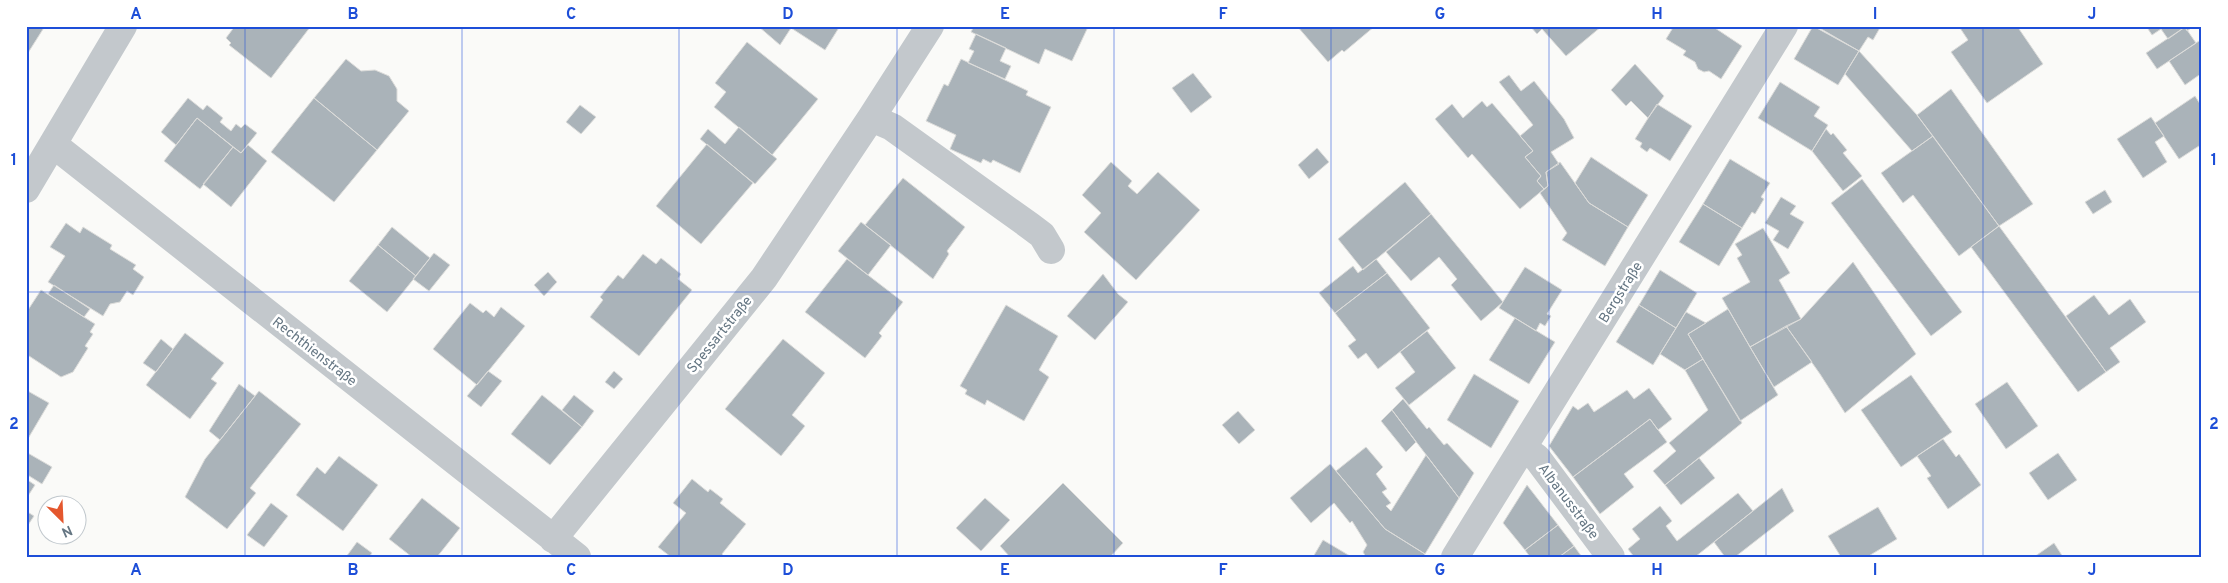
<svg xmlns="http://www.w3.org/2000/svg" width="2228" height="583" font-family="Overpass,sans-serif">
<rect width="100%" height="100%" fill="#fafaf8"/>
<!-- building -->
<path fill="#aab3b9" stroke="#dcdcda" d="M26 26H45L26 56Z
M235 26H311L271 78 229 45 231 43 226 38Z
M758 26H788L791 28 780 45Z
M788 26H840L825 50Z
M974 26H1086L1088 27 1072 61 1045 49 1039 64 971 32Z
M1297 26H1375L1344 52 1342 50 1328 62Z
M1530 26H1602L1566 56 1542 29 1537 34Z
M1674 26H1712L1742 46 1721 79 1709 71 1704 72 1698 69 1695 62 1683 55 1686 51 1666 39Z
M1813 26 1859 51 1838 85 1794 59Z
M1816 26H1881L1873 40 1868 37 1859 51Z
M1962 26H2017L2043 64 1987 103 1951 52 1968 40 1960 28Z
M2146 26H2194L2187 31 2185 27 2168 39 2161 29 2152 35Z
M2185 27 2196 43 2157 69 2146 53Z
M976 34 1006 48 1000 61 1011 66 1005 79 968 63 974 51 969 49Z
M2202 39V73L2185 85 2169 61Z
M747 42 818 99 772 155 714 107 726 92 715 83Z
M1859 51 1917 115 1933 136 1912 151 1845 74Z
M346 59 361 71 375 70 389 76 397 89V101L409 111 377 150 314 98Z
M961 59 1028 91 1026 95 1051 107 1020 173 993 160 991 163 983 159 981 163 950 149 956 135 926 121 944 84 948 86Z
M1635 64 1664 96 1648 118 1631 101 1626 106 1611 90Z
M1193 73 1212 97 1191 113 1172 88Z
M1509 75 1521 91 1534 81 1564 119 1574 138 1551 152 1559 164 1546 172 1548 186 1544 189 1537 181 1541 176 1525 157 1533 151 1520 136 1533 125 1499 82Z
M1780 82 1820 107 1814 116 1828 125 1812 151 1758 118Z
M1951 89 2033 204 1999 226 1917 115Z
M2195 96 2202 107V144L2179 159 2155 123Z
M188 98 203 110 207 105 223 118 220 122 231 131 236 124 241 128 245 124 257 133 241 153 197 118 176 145 161 132Z
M314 98 377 150 334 202 271 152Z
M1482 101 1487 107 1492 103 1533 151 1525 157 1541 176 1537 181 1544 189 1520 209 1472 154 1468 158 1435 119 1452 104 1463 118Z
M1657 104 1692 126 1670 161 1650 148 1647 152 1640 147 1642 143 1635 139Z
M580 105 596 117 581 134 566 122Z
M2151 117 2164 136 2155 142 2167 162 2143 178 2117 139Z
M197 118 233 147 200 189 164 161Z
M739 127 777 159 755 184 700 139 708 129 725 144Z
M1826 129 1831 135 1833 133 1847 150 1843 153 1862 176 1843 191 1812 151Z
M1933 136 1999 226 1959 256 1913 195 1903 203 1881 173Z
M707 144 753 183 701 244 656 206Z
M248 145 267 161 231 207 203 184 233 147 241 153Z
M1317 148 1329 162 1309 179 1298 165Z
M1591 157 1648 195 1628 227 1589 203 1575 183Z
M1730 159 1770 183 1761 197 1764 199 1755 214 1752 212 1742 228 1703 204Z
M1111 162 1132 181 1128 186 1137 194 1158 172 1200 210 1136 280 1084 232 1101 213 1082 195Z
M1560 162 1589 203 1628 227 1605 266 1562 240 1567 233 1540 193 1548 186 1546 172Z
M903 178 965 227 947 251 949 254 933 279 865 225Z
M1862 179 1962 312 1931 336 1831 203Z
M1405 182 1431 214 1363 270 1338 239Z
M2105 190 2112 202 2093 214 2085 202Z
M1781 197 1796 206 1790 214 1804 222 1788 249 1773 240 1779 231 1765 223Z
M1703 204 1742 228 1719 266 1679 242Z
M1431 214 1503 302 1481 321 1451 285 1457 279 1439 257 1411 281 1386 252Z
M861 222 891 245 868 275 838 251Z
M66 223 80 233 83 227 112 245 110 249 136 265 133 269 144 277 133 295 127 291 120 302 110 304 103 316 48 282 65 256 50 247Z
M1999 226 2106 372 2078 392 1971 247Z
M392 227 430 258 416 276 378 245Z
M1763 228 1790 273 1779 280 1801 319 1750 347 1722 298 1750 282 1737 258 1742 255 1735 244Z
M378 245 416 276 387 312 349 281Z
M434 253 450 265 429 291 413 279Z
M643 254 656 264 661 258 681 274 678 279 692 290 639 356 590 317 603 300 600 297 618 275 623 279Z
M847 259 903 302 879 333 882 336 865 358 805 312Z
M1376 259 1387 273 1335 313 1319 293 1353 266 1358 273Z
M1853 262 1916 354 1845 413 1820 374 1786 326 1801 319Z
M1525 267 1562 290 1547 314 1551 316 1545 326 1540 323 1536 331 1499 308Z
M1660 270 1697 293 1676 328 1639 305Z
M548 272 557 282 544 296 534 285Z
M1387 273 1430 328 1378 369 1366 353 1358 359 1348 346 1356 340 1335 313Z
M1103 274 1118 294 1128 302 1095 340 1067 316Z
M54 285 90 309 84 317 48 294Z
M41 290 95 324 90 332 93 334 85 346 88 348 73 372 61 377 26 354V313Z
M2094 295 2109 315 2130 299 2146 322 2110 348 2120 362 2106 372 2066 316Z
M470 303 483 313 486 310 494 317 501 307 525 326 477 385 433 349Z
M1006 305 1058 336 1039 370 1049 377 1024 421 987 400 985 405 965 394 967 390 960 386Z
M1639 305 1676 328 1653 365 1616 342Z
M1728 309 1778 395 1740 421 1688 334Z
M1686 312 1706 323 1688 334 1703 359 1685 370 1660 354Z
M1515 318 1555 342 1529 384 1489 360Z
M1786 326 1812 362 1774 387 1750 347Z
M1427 331 1456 368 1409 405 1395 388 1415 372 1400 352Z
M185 333 224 363 211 379 217 383 190 419 146 385Z
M161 339 173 349 156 372 143 363Z
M783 339 825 373 792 415 805 426 781 456 725 409Z
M1703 359 1742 423 1665 485 1653 471 1676 451 1669 443 1708 410 1685 370Z
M488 371 502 381 481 407 467 396Z
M614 371 623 379 614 389 605 382Z
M1474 374 1519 401 1491 448 1447 420Z
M1911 375 1952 432 1901 467 1861 410Z
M2007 382 2038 426 2006 449 1975 404Z
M239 384 255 396 220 440 209 431Z
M1649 388 1672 419 1658 430 1650 419 1573 477 1549 446 1573 406 1578 410 1588 403 1594 412 1627 390 1634 399Z
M26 390 49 403 26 442Z
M259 391 301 424 250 488 256 493 227 529 185 497 205 459Z
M542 395 582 427 550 465 511 434Z
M574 395 594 411 582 427 562 410Z
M1403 399 1427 429 1429 427 1444 445 1447 443 1474 473 1459 498 1392 410Z
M1392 410 1416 442 1406 452 1381 421Z
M1238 411 1255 430 1239 444 1222 425Z
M1650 419 1667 442 1624 474 1634 487 1600 514 1573 477Z
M1943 439 1956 457 1959 454 1981 485 1948 509 1927 478 1931 476 1917 456Z
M1366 447 1383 467 1376 474 1387 489 1382 492 1391 503 1386 506 1391 511 1426 455 1459 498 1425 554 1385 529 1336 471Z
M26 452 52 467 42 484 26 474Z
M2058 453 2077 480 2048 500 2029 473Z
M339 456 378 485 343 531 296 495 317 467 325 474Z
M1699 458 1715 478 1681 505 1665 485Z
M1330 464 1385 529 1425 554 1423 557H1366L1363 552 1367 545 1352 521 1350 523 1334 503 1311 523 1290 498Z
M26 479 35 485 26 499Z
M692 479 708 492 710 489 723 499 720 503 746 524 722 554 725 557H671L658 547 686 513 673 503Z
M1063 483 1123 543 1110 557H1010L1000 546Z
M1527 485 1558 525 1525 550 1503 523Z
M1782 488 1794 511 1735 557H1725L1714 542Z
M1738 493 1753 511 1695 557H1634L1628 549 1640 539 1632 529 1660 506 1672 521 1666 526 1677 541Z
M422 498 460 528 437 557H412L389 539Z
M985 498 1010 520 981 551 956 528Z
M271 503 288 516 264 547 247 535Z
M1878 507 1897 539 1867 557H1841L1828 536Z
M26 511 34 516 26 528Z
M1558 525 1574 546 1559 557H1530L1525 550Z
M1323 540 1350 556 1349 557H1313Z
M357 542 372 553 369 557H346Z
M2054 543 2063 557H2034Z
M1574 546 1582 557H1559Z"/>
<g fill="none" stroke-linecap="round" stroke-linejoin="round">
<!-- minor -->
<path stroke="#c3c8cc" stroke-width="28" d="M871 118 892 127 1030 226 1042 235 1051 250
M54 145 577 557
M26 189 123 26
M1523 448 1537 458 1611 557
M553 539 764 278 871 118 930 26
M1455 557 1784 26"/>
</g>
<!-- grid -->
<path fill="none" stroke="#1d4ed8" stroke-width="1" stroke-opacity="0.55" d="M245 26V557M462 26V557M679 26V557M897 26V557M1114 26V557M1331 26V557M1549 26V557M1766 26V557M1983 26V557M26 292H2202"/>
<g text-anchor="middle" stroke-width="5" stroke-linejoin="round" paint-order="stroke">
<!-- street labels -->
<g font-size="14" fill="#657683" stroke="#fff">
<text transform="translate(1620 292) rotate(-58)" y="5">Bergstraße</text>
<text transform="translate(719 334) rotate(-51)" y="5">Spessartstraße</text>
<text transform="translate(315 351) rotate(38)" y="5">Rechthienstraße</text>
<text transform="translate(1569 501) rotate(53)" y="5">Albanusstraße</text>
</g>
</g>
<!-- border -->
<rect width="2228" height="583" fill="none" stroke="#ffffff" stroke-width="55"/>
<!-- north arrow -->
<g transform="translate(62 520) rotate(156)"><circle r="24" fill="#ffffff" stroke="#c1c8cd"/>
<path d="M0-4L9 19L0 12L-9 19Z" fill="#e4572e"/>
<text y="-8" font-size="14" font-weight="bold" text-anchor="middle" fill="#657683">N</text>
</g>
<rect x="28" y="28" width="2172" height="528" fill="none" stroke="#1d4ed8" stroke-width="2"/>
<g font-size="16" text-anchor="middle" font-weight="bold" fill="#1d4ed8">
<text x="136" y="19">A</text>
<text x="353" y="19">B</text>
<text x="571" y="19">C</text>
<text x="788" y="19">D</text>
<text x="1005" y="19">E</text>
<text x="1223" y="19">F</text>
<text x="1440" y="19">G</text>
<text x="1657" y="19">H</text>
<text x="1875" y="19">I</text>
<text x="2092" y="19">J</text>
<text x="14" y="165">1</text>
<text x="2214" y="165">1</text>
<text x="14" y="429">2</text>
<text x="2214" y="429">2</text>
<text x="136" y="575">A</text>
<text x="353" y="575">B</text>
<text x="571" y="575">C</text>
<text x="788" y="575">D</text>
<text x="1005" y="575">E</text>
<text x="1223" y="575">F</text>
<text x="1440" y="575">G</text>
<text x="1657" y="575">H</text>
<text x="1875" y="575">I</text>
<text x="2092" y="575">J</text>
</g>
</svg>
